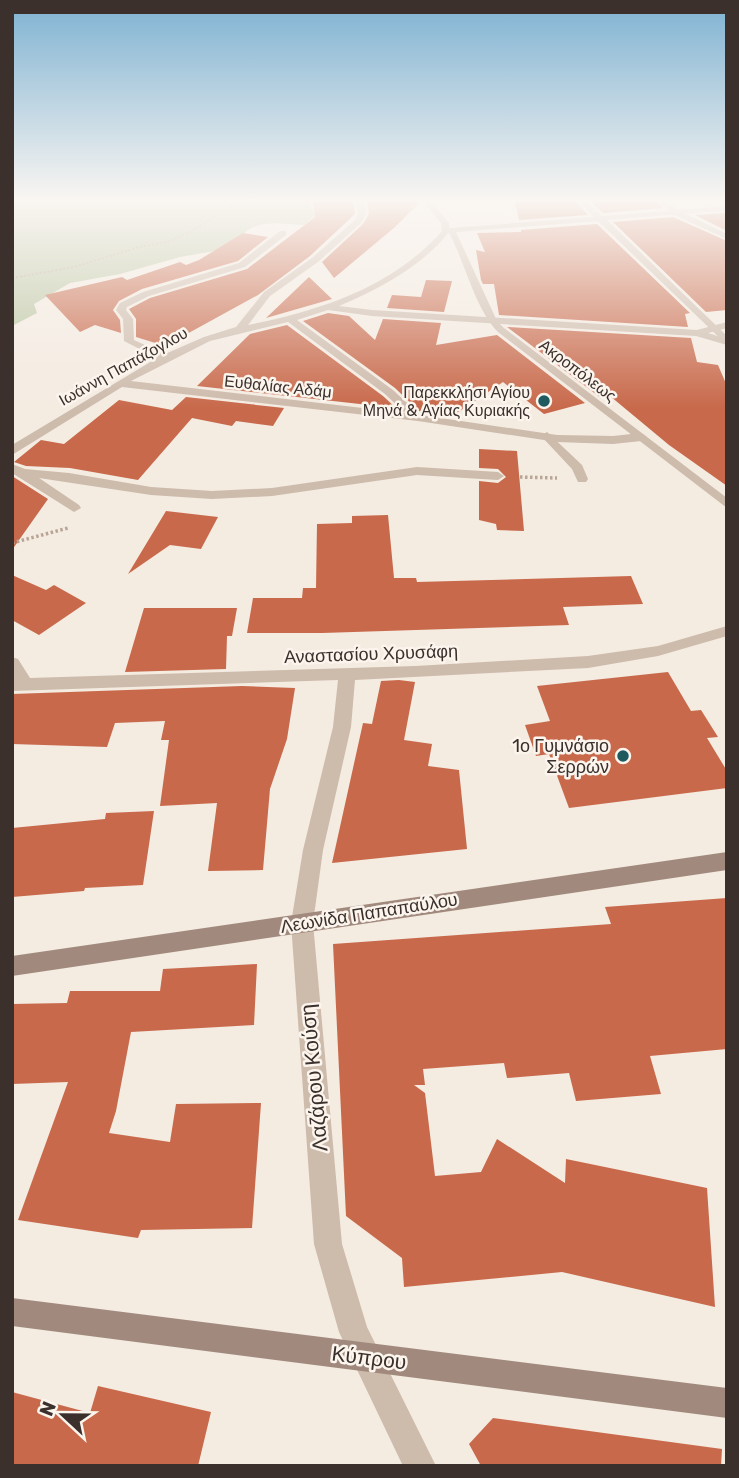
<svg xmlns="http://www.w3.org/2000/svg" width="739" height="1478" font-family="Rubik,sans-serif">
<rect width="100%" height="100%" fill="#f4ebe1"/>
<!-- green -->
<path fill="#b8c4a0" d="M12 201H309L315 215 304 225C273 223 250 217 232 248L180 257 120 274 70 283 34 304 37 313 12 326Z"/>
<!-- building -->
<path fill="#c8694b" d="M313 201H354L355 214 310 256 258 295 165 346 136 337V319L129 309 150 298 247 269 315 217Z
M367 201H421L395 227 334 278 322 262 363 224 369 214Z
M515 201H575L588 215 519 220Z
M590 201H656L663 208 603 213Z
M727 213V231L695 215Z
M673 217 727 241V310L706 312 613 222Z
M597 224 690 313 685 314 688 327 499 315 494 284H483L481 280 476 250 485 252 477 233 521 232V230Z
M243 233 268 237 238 261 142 289 119 301 113 310 120 320 121 333 95 325 80 332 45 295 122 277 127 280 180 262 186 265 199 260Z
M309 277 332 299 266 318Z
M426 280 452 281 444 312 387 308 392 295 421 297Z
M328 313 349 316 375 340 383 319 441 323 436 345 497 335 585 403 544 414 503 382 451 417 419 411 395 388 303 321Z
M287 325 383 396 396 408 197 386 250 334Z
M507 327 691 338 697 362 718 365 727 386V486L669 445 610 396 601 398Z
M186 397 284 408 273 426 236 421 232 426 192 418 138 480 70 468 26 466 14 462 41 440 64 444 119 400 172 410Z
M479 449 517 451 524 531 497 530 496 524 479 520V481L498 483 506 477 498 469 479 468Z
M12 476 48 499 12 550Z
M166 511 218 517 201 549 170 545 128 574Z
M388 515 394 578H416L417 582 631 576 643 604 563 607 569 625 322 633H247L253 598H302L303 588H316L317 524 352 523V516Z
M12 575 46 590 54 585 86 603 39 635 12 620Z
M144 608H237L232 636H227L226 669 125 672Z
M668 672 691 711 701 710 718 737 707 738 727 771V788L569 808 549 754 536 756 525 725 550 721 537 686Z
M399 680 415 682 404 740 432 744 428 766 459 770 467 849 332 863 363 723 372 724 381 681Z
M242 686 295 688 287 739 270 789 263 870 208 871 217 803 160 806 169 740H161L165 721 115 723 107 747 12 744V694Z
M154 811 143 885 85 888 84 891 12 897V828L105 819 106 813Z
M727 898V1049L650 1056 661 1094 576 1101 569 1073 507 1078 504 1063 423 1069 425 1085H414L425 1093 435 1176 481 1172 497 1139 565 1183 566 1159 707 1188 715 1307 562 1272 404 1287 402 1258 346 1216 333 944 611 924 605 907Z
M257 964 254 1025 131 1032 116 1111 109 1133 170 1142 176 1104 261 1103 252 1228 141 1230 138 1238 18 1220 68 1082 12 1084V1004L67 1003 70 991H160L163 969Z
M98 1386 211 1412 198 1466H12V1392L90 1413Z
M493 1418 722 1449 721 1466H481L469 1444Z"/>
<g fill="none" stroke-linecap="round" stroke-linejoin="round">
<!-- path-far1 -->
<path stroke="#b9a596" stroke-width="2" stroke-dasharray="2 2" stroke-linecap="butt" d="M241 201H254
M280 201 299 214 296 220
M12 278 74 267 139 247 167 242 192 231 218 214 224 209 223 201"/>
<!-- path -->
<path stroke="#b9a596" stroke-width="3.5" stroke-dasharray="2.5 2.5" stroke-linecap="butt" d="M520 477 557 478
M12 543 68 528"/>
<!-- service -->
<path fill="#cdbbac" fill-rule="evenodd" d="M547 432 582 465 588 479 586 482H578L572 469 543 438 541 436Z"/>
<!-- minor -->
<path fill="#cdbbac" fill-rule="evenodd" d="M356 201H364L366 214 361 223 318 262 270 296 248 325C319 311 393 287 442 231L441 223 423 201H431L449 223 450 231C421 267 381 288 339 306L372 310 697 330 727 322V328L708 333 727 339V345L696 336 372 316 328 310 297 320 393 390 420 415 557 435 613 436 641 433 647 437 641 441 613 444 557 442 418 421 122 387 12 455V445L157 358 124 341 123 319 116 310 120 303 143 292 239 263 280 231H286V235L245 267 149 296 127 307 126 310 133 319 134 340 165 354 204 337 236 327 264 292 312 258 355 220 358 214ZM288 322 385 394 405 413 131 381 210 341Z
M659 201H667L678 210 727 234V239L672 214Z
M12 464 25 469 69 473 151 487 212 491 272 488 417 467 498 472 504 476 498 480 417 475 272 496 212 499 151 495 39 478 79 505 81 508 74 512 12 473Z
M727 626V636L658 656 588 668 355 680 351 727 323 850 313 923 342 1244 367 1327 436 1466H403L339 1332 314 1244 291 923 303 850 333 727 338 680 12 691V657L18 659 30 678 416 666 588 656 658 646Z"/>
<!-- tertiary -->
<path fill="#cdbbac" fill-rule="evenodd" d="M578 201H586L602 216 727 206V210L607 220 727 336V345L598 221 456 232 497 321 504 328 727 498V508L498 332C475 309 465 262 449 233L442 231 451 228 594 217Z"/>
<!-- secondary -->
<path fill="#a18a7d" fill-rule="evenodd" d="M727 852V870L12 976V956Z
M12 1298 727 1388V1418L12 1326Z"/>
</g>
<!-- sky -->
<linearGradient id="sky" x2="0" y2="1"><stop stop-color="#7eb2d2"/><stop offset="0.49" stop-color="#faf6f2"/><stop offset="1" stop-color="#faf6f2" stop-opacity="0"/></linearGradient>
<rect width="739" height="408" fill="url(#sky)"/>
<!-- markers -->
<g fill="#1f5a5e" stroke="#fbf5ee" stroke-width="2.5">
<circle cx="544" cy="401" r="7"/>
<circle cx="623" cy="756" r="7"/>
</g>
<g text-anchor="middle" stroke-width="5" stroke-linejoin="round" paint-order="stroke">
<!-- far-street labels -->
<g font-size="16" fill="#3b302b" stroke="#fbf5ee">
<text transform="translate(123 366) rotate(-29)" y="6">Ιωάννη Παπάζογλου</text>
<text transform="translate(578 370) rotate(37)" y="6">Ακροπόλεως</text>
<text transform="translate(278 386) rotate(6)" y="6">Ευθαλίας Αδάμ</text>
</g>
<!-- far-poi labels -->
<g font-size="16" fill="#3b302b" stroke="#fbf5ee" text-anchor="end">
<text x="530" y="398">Παρεκκλήσι Αγίου<tspan x="530" dy="18">Μηνά &amp; Αγίας Κυριακής</tspan></text>
</g>
<!-- street labels -->
<g font-size="18" fill="#3b302b" stroke="#fbf5ee">
<text transform="translate(371 654) rotate(-2)" y="6">Αναστασίου Χρυσάφη</text>
<text transform="translate(369 913) rotate(-9)" y="6">Λεωνίδα Παπαπαύλου</text>
</g>
<!-- poi labels -->
<g font-size="18" fill="#3b302b" stroke="#fbf5ee" text-anchor="end">
<text x="609" y="752">1ο Γυμνάσιο<tspan x="609" dy="21">Σερρών</tspan></text>
</g>
<!-- near-street labels -->
<g font-size="21" fill="#3b302b" stroke="#fbf5ee">
<text transform="translate(314 1078) rotate(-95)" y="7">Λαζάρου Κούση</text>
<text transform="translate(369 1358) rotate(7)" y="7">Κύπρου</text>
</g>
</g>
<!-- border -->
<rect width="739" height="1478" fill="none" stroke="#3b302b" stroke-width="28"/>
<!-- north arrow -->
<g transform="translate(63 1415) rotate(292)" stroke="#fbf5ee" stroke-width="5" paint-order="stroke">
<path d="M0-5L12 26L0 18L-12 26Z" fill="#3b302b"/>
<text y="-10" font-size="19" font-weight="bold" text-anchor="middle" fill="#3b302b">N</text>
</g>
</svg>
